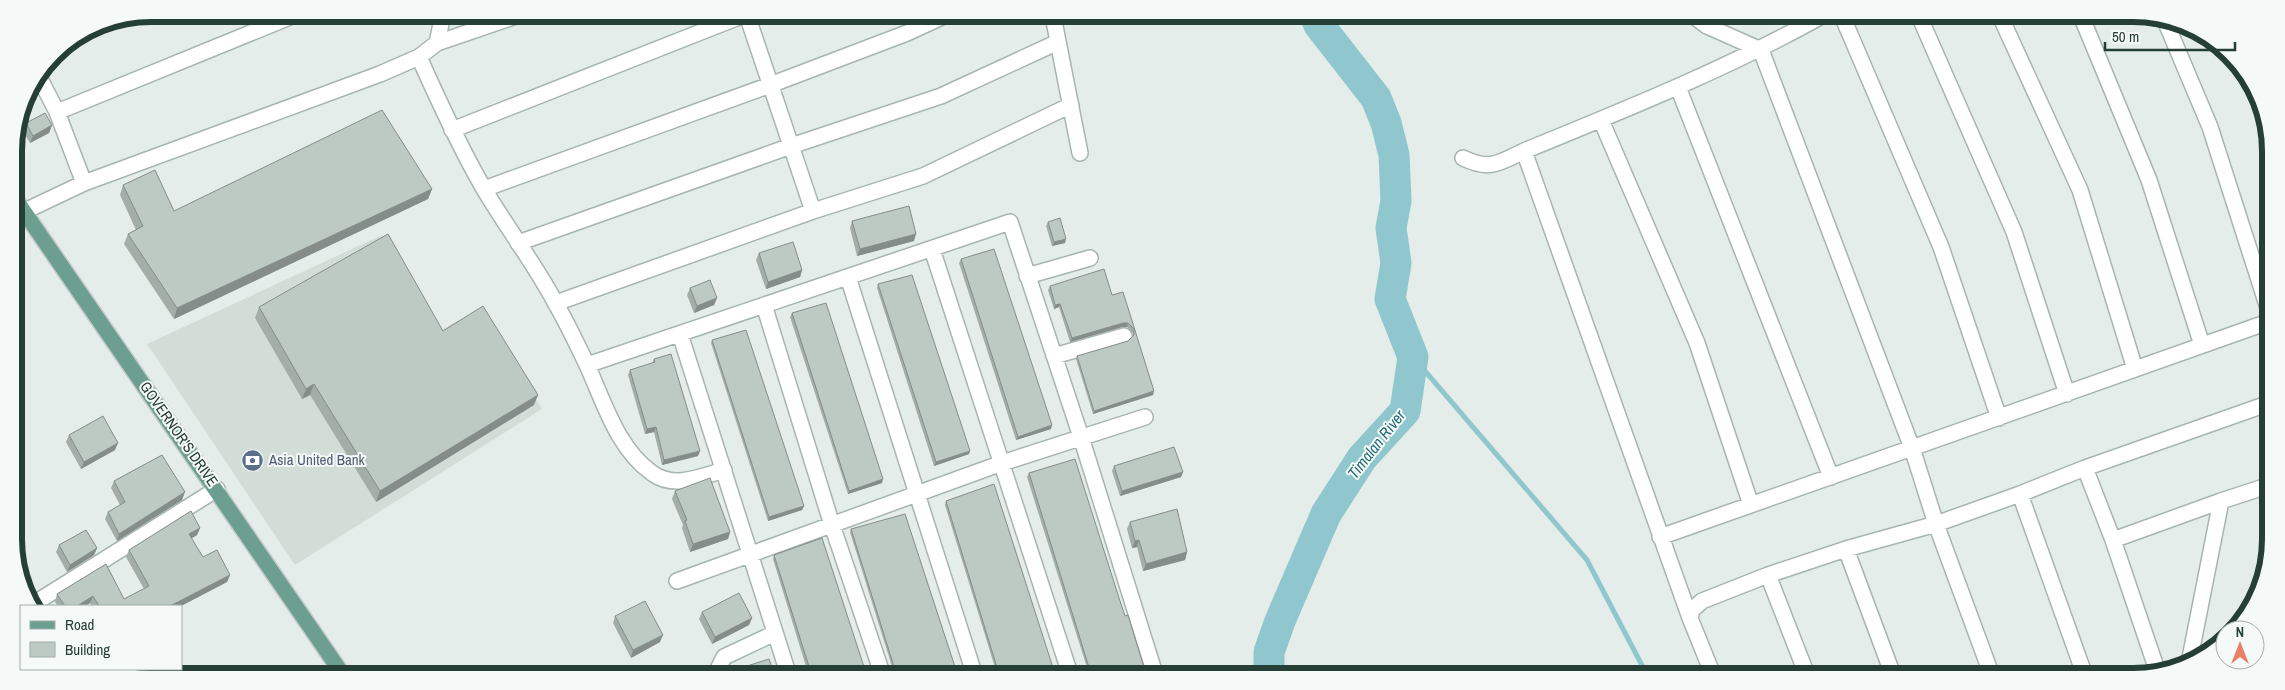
<svg xmlns="http://www.w3.org/2000/svg" width="2285" height="690" font-family="'Archivo Narrow',sans-serif">
<rect width="100%" height="100%" fill="#e4ede9"/>
<!-- built -->
<path fill="#d3ddd8" d="M382 235 439 331 478 310 542 409 295 565 147 344Z"/>
<g fill="none" stroke-linecap="round" stroke-linejoin="round">
<!-- stream -->
<path stroke="#90c7ce" stroke-width="5" d="M1413 357 1587 560 1647 675"/>
<!-- river -->
<path stroke="#90c7ce" stroke-width="31" d="M1269 674V652L1280 621 1326 514 1362 458 1405 411 1413 357 1390 299 1396 263 1391 228 1396 201 1394 155 1386 123 1376 98 1319 25 1315 16"/>
<defs>
<path id="minor" d="M747 15 813 211
M1053 16 1080 153
M1695 17 1707 26 1761 50 1912 448 1936 524 1992 676
M1843 18 1941 247 1999 418
M1920 18 2014 232 2067 394
M2001 18 2080 190 2135 369
M2082 18 2149 180 2202 345
M2164 18 2210 127 2268 308
M437 43 443 14
M419 57C439 102 459 146 484 189 507 228 535 264 556 304 567 323 577 344 587 365 604 402 617 448 652 473 673 489 700 477 724 470
M39 77 57 112 84 183
M1678 87 1831 477
M57 112 297 14
M1601 120 1697 343 1751 505
M452 130 744 15
M1463 158C1490 171 1499 163 1524 151
M484 189 770 85 907 33 944 16
M25 211 84 183 380 74 419 57 437 43 519 15
M518 243 791 146 941 96 1058 42
M932 249 1070 674
M1027 276 1090 258
M848 277 974 673
M556 303 813 211 923 176 1071 105
M764 305 832 525 882 673
M680 334 788 673
M1054 356 1124 336
M587 365 1010 222 1081 437 1155 674
M2085 468 2113 540 2157 670
M2020 494 2085 468 2267 404
M1660 537 2268 322
M2113 540 2221 501
M1846 549 1893 675
M1768 575 1807 675
M677 581 1002 463 1145 417
M35 603 217 489
M1690 618 1524 151C1624 110 1724 70 1818 18
M2190 658 2221 501 2267 486
M716 673 724 657 775 633
M1713 675 1690 618 1692 610 1702 601 1768 575 1846 549 1936 524 2020 494 2085 676"/>
<path id="major" d="M14 197 341 672"/>
</defs>
<!-- minor casing -->
<use href="#minor" stroke="#a7b5b0" stroke-width="18"/>
<!-- major casing -->
<use href="#major" stroke="#c2c9c7" stroke-width="18"/>
<!-- minor -->
<use href="#minor" stroke="#fff" stroke-width="15"/>
<!-- major -->
<use href="#major" stroke="#6c9f90" stroke-width="15"/>
</g>
<!-- wall -->
<path fill="#a3aea9" d="M26 123 52 125 49 133 30 143 23 131Z
M123 185 174 211 432 189 428 199 174 319 124 244 128 234 136 230 120 195Z
M852 221 914 241 857 256 850 228Z
M1048 222 1065 243 1052 246 1046 226Z
M759 253 802 270 800 277 766 289 756 260Z
M961 259 1051 429 1016 440 959 263Z
M878 284 969 454 934 466 877 288Z
M1050 286 1112 295 1123 292 1153 395 1093 414 1076 359 1077 356 1128 341 1133 336V333L1127 327H1122L1070 342 1059 307 1054 309 1048 290Z
M690 288 717 298 714 305 694 313 687 295Z
M259 307 443 331 534 405 376 502 310 395 302 399 255 318Z
M792 313 882 483 848 494 790 317Z
M712 340 804 506 802 510 768 521 711 343Z
M654 359 698 456 662 465 654 432 645 434 628 375 630 370 652 363Z
M69 435 115 450 81 469 66 442Z
M1114 466 1183 472 1181 477 1120 496 1112 471Z
M1029 473 1125 616 1146 674H1089L1027 477Z
M114 481 182 500 117 541 105 519 108 512 120 505 111 488Z
M675 491 730 532 728 539 690 552 682 528 683 525 672 499Z
M946 501 1055 674H997L945 505Z
M1130 522 1187 552 1185 560 1143 571 1137 547 1132 548 1127 529Z
M200 528 197 535 191 539 203 557 230 575 227 582 181 606H92L90 603 85 606H58L55 602 57 594 106 564 124 599 144 589 126 557 129 550Z
M851 529 957 673H894L850 532Z
M59 545 97 548 94 555 67 572 56 552Z
M774 555 866 673H808L773 559Z
M702 612 752 618 749 625 712 644 699 619Z
M615 616 660 642 631 658 613 623Z
M747 666 774 673H747L746 669Z"/>
<!-- shaded-wall -->
<path fill="#848d89" d="M52 125 49 133 30 143 33 136Z
M432 189 428 199 174 319 177 308Z
M916 234 914 241 857 256 860 249Z
M1066 239 1065 243 1052 246 1054 242Z
M802 270 800 277 766 289 768 282Z
M717 298 714 305 694 313 697 306Z
M1060 304 1059 307 1054 309 1055 305Z
M1123 323H1128L1127 327H1122L1070 342 1072 338Z
M314 384 310 395 302 399 306 389Z
M1154 391 1153 395 1093 414 1094 411Z
M538 395 534 405 376 502 380 491Z
M1052 425 1051 429 1016 440 1018 437Z
M656 427 654 432 645 434 647 429Z
M118 443 115 450 81 469 84 462Z
M700 451 698 456 662 465 664 460Z
M970 451 969 454 934 466 936 462Z
M1183 472 1181 477 1120 496 1122 491Z
M883 479 882 483 848 494 849 491Z
M185 492 182 500 117 541 119 534Z
M804 506 802 510 768 521 769 517Z
M200 528 197 535 186 541 189 534Z
M730 532 728 539 690 552 693 544Z
M1139 540 1137 547 1132 548 1135 541Z
M97 548 94 555 67 572 70 565Z
M1187 552 1185 560 1143 571 1146 564Z
M230 575 227 582 181 606H170Z
M93 596 90 603 85 606H77Z
M752 618 749 625 712 644 715 637Z
M663 635 660 642 631 658 633 650Z"/>
<!-- building -->
<path fill="#bdcac4" stroke="#848d89" d="M382 110 432 189 177 308 128 234 143 226 123 185 155 170 174 211Z
M45 113 52 125 33 136 26 123Z
M909 206 916 234 860 249 852 221Z
M1060 218 1066 239 1054 242 1048 222Z
M388 234 443 331 483 306 538 395 380 491 314 384 306 389 259 307Z
M793 242 802 270 768 282 759 253Z
M994 249 1052 425 1018 437 961 259Z
M1104 269 1112 295 1123 292 1154 391 1094 411 1077 356 1128 341 1134 335V329L1128 323H1123L1072 338 1060 304 1055 305 1050 286Z
M912 275 970 451 936 462 878 284Z
M710 280 717 298 697 306 690 288Z
M826 303 883 479 849 491 792 313Z
M746 330 804 506 769 517 712 340Z
M671 354 700 451 664 460 656 427 647 429 630 370 655 362 654 359Z
M103 416 118 443 84 462 69 435Z
M1174 447 1183 472 1122 491 1114 466Z
M162 455 185 492 119 534 108 512 125 502 114 481Z
M1075 459 1119 598 1125 616 1128 615 1146 674H1091L1029 473Z
M710 478 730 532 693 544 685 521 687 520 675 491Z
M994 484 1055 674H999L946 501Z
M1177 509 1187 552 1146 564 1139 540 1135 541 1130 522Z
M191 511 200 528 189 534 203 557 217 550 230 575 170 606H99L93 596 77 606H65L57 594 106 564 124 599 149 586 129 550Z
M905 514 957 673H896L851 529Z
M86 530 97 548 70 565 59 545Z
M822 538 866 673H811L774 555Z
M739 593 752 618 715 637 702 612Z
M645 601 663 635 633 650 615 616Z
M769 659 774 673H749L747 666Z"/>
<!-- icons -->
<defs>
<symbol id="bank-disc" viewBox="-11 -11 22 22"><circle r="9.5" fill="#5c6f8a" stroke="#f5f9f7"/><path d="M-6-4H6V4H-6ZM0-2.3a2.3 2.3 0 1 0 0 4.6a2.3 2.3 0 1 0 0-4.6Z" fill="#fff"/></symbol>
</defs>
<g fill-rule="evenodd">
<use href="#bank-disc" x="240" y="448" width="25" height="25"/>
</g>
<g text-anchor="middle" stroke-width="4" stroke-linejoin="round" paint-order="stroke">
<!-- street labels -->
<g font-size="15" fill="#253e36" stroke="#f5f9f7">
<text transform="translate(179 434) rotate(55)" y="5">GOVERNOR'S DRIVE</text>
</g>
<!-- service labels -->
<g font-size="15" fill="#4e5e75" stroke="#f5f9f7" text-anchor="start">
<text x="269" y="465">Asia United Bank</text>
</g>
<!-- water labels -->
<g font-size="16" font-style="italic" fill="#226c76" stroke="#f5f9f7">
<text transform="translate(1376 444) rotate(-52)" y="6">Timalan River</text>
</g>
</g>
<!-- crop -->
<path d="M0 0H2285V690H0ZM151 22H2133A129 129 0 0 1 2262 151V539A129 129 0 0 1 2133 668H151A129 129 0 0 1 22 539V151A129 129 0 0 1 151 22Z" fill="#f5f9f7" fill-rule="evenodd"/>
<path fill="none" stroke="#253e36" stroke-width="6" d="M151 22H2133A129 129 0 0 1 2262 151V539A129 129 0 0 1 2133 668H151A129 129 0 0 1 22 539V151A129 129 0 0 1 151 22Z"/>
<!-- legend -->
<rect x="20" y="605" width="162" height="65" fill="#f5f9f7" stroke="#a2aeaa"/>
<rect x="30" y="621" width="25" height="8" fill="#6c9f90" stroke="#a2aeaa"/>
<text x="65" y="630" font-size="15" fill="#253e36">Road</text>
<rect x="30" y="642" width="25" height="15" fill="#bdcac4" stroke="#a2aeaa"/>
<text x="65" y="655" font-size="15" fill="#253e36">Building</text>
<!-- north arrow -->
<g transform="translate(2240 645)"><circle r="24" fill="#f5f9f7" stroke="#a2aeaa"/>
<path d="M0-4L9 19L0 12L-9 19Z" fill="#e98066"/>
<text y="-8" font-size="14" font-weight="bold" text-anchor="middle" fill="#253e36">N</text>
</g>
<!-- scale -->
<path d="M2105 42v8h130v-8" fill="none" stroke="#253e36" stroke-width="2.5"/>
<text x="2112" y="42" font-size="15" fill="#253e36" stroke="#f5f9f7" stroke-width="4" paint-order="stroke">50 m</text>
</svg>
